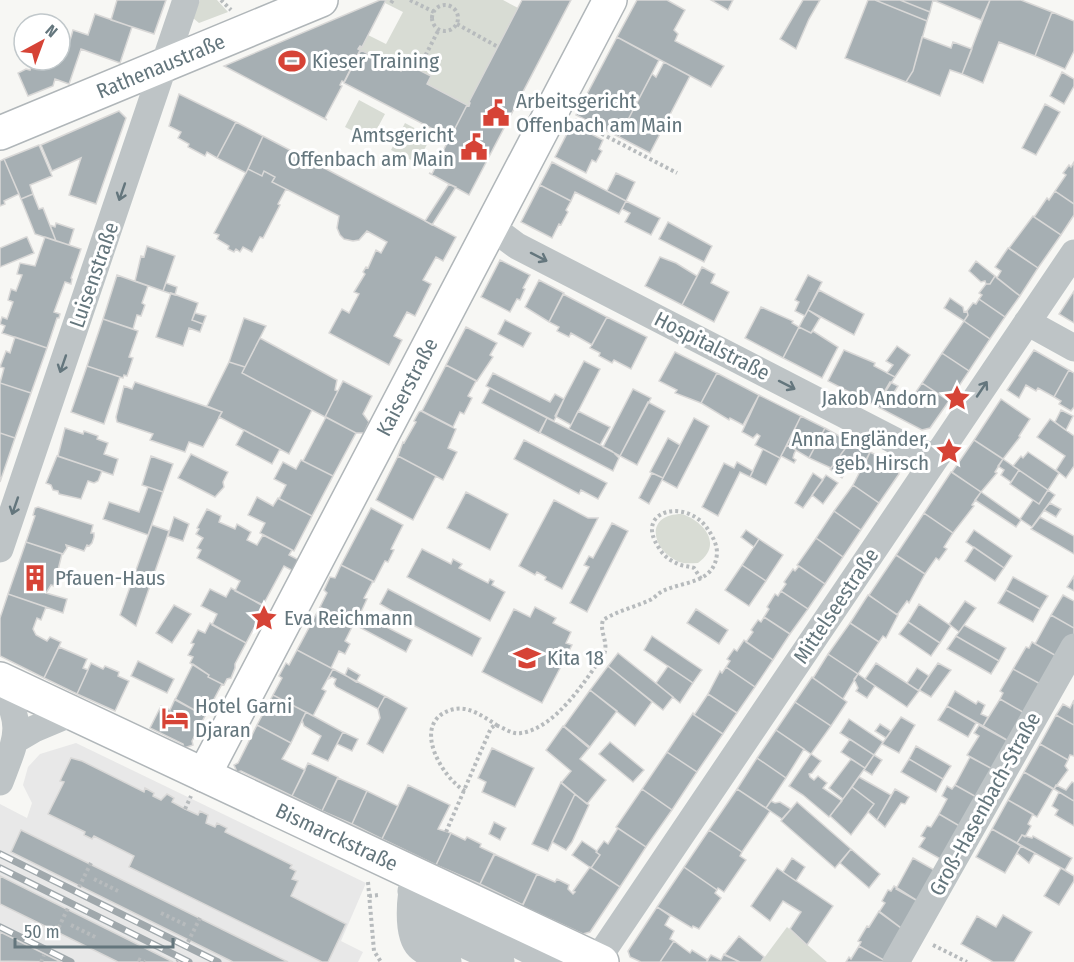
<svg xmlns="http://www.w3.org/2000/svg" width="1074" height="962" font-family="'Fira Sans Condensed',sans-serif">
<rect width="100%" height="100%" fill="#f7f7f4"/>
<!-- built -->
<path fill="#e8e8e8" d="M76 743 366 883 341 941 363 952 358 962H0V804L27 818 32 803 23 785 28 767 40 754Z"/>
<!-- green -->
<path fill="#d8dcd4" d="M200 0H217L228 12 199 23 193 18Z
M386 0H503L518 8 469 102V106L427 84 431 76 405 63 401 71 358 49 360 46 362 47 368 35 386 44 403 12 385 3Z
M359 100 385 114 371 140 345 127Z
M405 123 431 137 417 163 391 150Z
M682 514C705 522 723 545 698 563 691 563 685 564 679 562 651 550 644 514 682 514Z
M787 927 827 962H761Z"/>
<!-- building -->
<path fill="#a6afb3" stroke="#d9d8d7" stroke-width="1.5" d="M117 0H166L154 34 111 20Z
M380 0H386L362 47 360 46 358 49 360 50 344 82 342 81 340 85 342 86 325 118 327 120 224 66Z
M522 0H571L469 195 429 173 432 174 448 141 450 142 451 139 450 138 467 105 469 106 470 103 469 102Z
M637 0H667L685 10 674 30 678 34 675 41 724 66 711 87 617 37Z
M711 0H733L728 10Z
M803 0H820L809 19 796 49 780 39Z
M868 0H875L927 21 913 71 906 82 845 58Z
M875 0H900L930 12 927 21Z
M900 0H933L930 12Z
M933 0H990L981 20Z
M990 0H1021L1052 12 1035 56 999 42 983 83 962 74Z
M1052 12 1074 21V51L1065 69 1035 56Z
M95 14 132 27 120 63 81 49 69 84 55 79 53 86 28 96 18 73 26 69 30 70 33 60H60V41L69 44 73 30 88 35Z
M617 37 659 60 619 137 576 115Z
M922 37 951 48 953 42 972 49 962 74 950 70 940 96 906 82 913 71Z
M361 50 401 71 405 63 431 76 427 84 467 105 450 138 344 83Z
M664 62 690 76 650 153 619 137 652 74 656 77Z
M1062 72 1074 79V86L1064 104 1050 96Z
M179 94 236 122 217 158 207 152 205 156 188 147 189 144 178 138 181 132 169 126Z
M1045 104 1060 112 1036 155 1022 148Z
M119 111 126 118 96 204 69 195 81 158 52 171 41 145Z
M236 122 263 136 246 173 217 158Z
M572 124 603 140 599 149 602 151 596 162 592 160 586 173 555 157Z
M263 136 456 237 443 261 436 257 423 280 431 284 415 316 407 312 394 336 402 340 389 365 329 333 342 309 349 313 359 294 354 292 365 274 363 272 366 267 368 268 376 250 381 253 387 242 367 231 359 240 353 241 344 239 340 235 337 228 339 216 272 182 275 177 264 171 262 176 248 169Z
M39 145 52 176 30 185 33 194 21 199 4 159Z
M4 159 19 194 4 201 5 204 0 206V161Z
M552 162 626 201 619 214 575 192 571 201 540 185Z
M1074 162V204L1055 191 1066 175 1063 173 1069 165 1071 167Z
M248 169 262 176 264 171 275 177 272 182 286 189 278 204 280 205 263 238 260 237 252 252 243 247 240 252 236 249 234 252 228 249 229 246 217 239 219 235 214 233Z
M616 173 635 182 626 201 607 191Z
M449 184 456 187 432 225 425 221Z
M540 185 571 201 566 210 568 212 561 225 559 224 552 238 521 222Z
M1055 191 1074 204V215L1061 235 1034 217 1047 198 1049 200Z
M33 194 39 209 43 208 56 241 35 234 21 199Z
M626 201 660 218 651 235 625 222 630 213 622 209Z
M1033 216 1061 235 1038 268 1009 248Z
M668 222 712 246 704 262 659 239Z
M56 223 74 229 69 245 56 241 50 225 55 227Z
M26 237H27L34 253 0 267V248Z
M45 237 81 249 71 278 72 279 71 284 65 282 54 312 60 314 59 318H57L47 348 2 333 5 326 0 324 2 317 7 319 13 302 8 300 11 289 16 291 22 275 17 274 20 263 35 266Z
M147 246 175 256 163 291 135 281 141 256 144 257Z
M1008 248 1038 268 1020 296 997 278 1001 271 995 267Z
M660 257 676 263 697 276 682 305 645 286Z
M500 260 530 275 523 288 525 289 520 300 517 299 510 312 481 297Z
M976 261 995 276 990 284H986L985 281 981 282 969 271Z
M702 267 715 274 711 283 729 292 714 322 682 305Z
M117 275 148 286 142 303 145 305 141 316 137 315 133 329 103 319Z
M808 275 822 282 805 316 795 311 799 302 795 300Z
M995 276 1020 296 1005 317 979 299 982 295 979 293 986 284H990Z
M539 280 564 293 549 322 525 307Z
M166 283 177 287 175 295 163 291Z
M819 290 864 314 854 335 808 310Z
M1074 291V323L1059 314Z
M171 293 198 303 192 320 203 324 200 332 189 328 183 346 156 337Z
M563 294 607 317 592 345 571 333 569 337 557 331 559 327 549 322Z
M950 298 963 307 964 312 967 311 968 315 964 321 944 308Z
M979 299 1005 317 990 339 964 321 968 315 967 311 973 303 976 304Z
M761 307 793 321 792 323 799 327 783 358 745 338Z
M808 310 820 318 811 333 799 327Z
M195 313 206 316 203 324 192 320Z
M607 317 647 337 631 369 614 360 612 363 599 356 600 353 590 348Z
M244 318 266 326 245 367 229 362Z
M103 319 138 331 129 357 133 358 127 376 124 375 123 378 87 366Z
M505 320 531 333 523 347 498 334Z
M964 321 990 339 969 371 942 353Z
M466 327 497 343 490 355 493 357 477 381 446 365Z
M799 327 811 333 813 331 838 347 822 378 783 358Z
M15 337 47 348 31 393 0 383 4 368 0 367 6 351 10 353Z
M260 338 337 380 335 390 338 391 325 417 242 373Z
M897 346 910 355 895 377 887 373 893 365 886 361Z
M844 350 875 363 874 366 895 377 876 406 828 381Z
M1034 350 1069 370 1054 397 1038 388 1036 391 1026 385 1019 398 1007 390Z
M675 352 717 373 701 403 675 393 677 390 659 381Z
M942 353 969 371 949 401 922 383Z
M584 361 600 369 571 425 555 416Z
M229 362 245 367 242 373 312 410 289 454 219 417 222 412 207 406Z
M446 365 476 381 468 396 472 398 464 414 460 412 453 427 422 411Z
M87 366 120 377 104 424 71 412Z
M1069 370 1074 373V407L1071 411 1059 404 1061 401 1054 397Z
M493 373 550 402 555 394 564 399 554 421 486 386Z
M717 373 759 395 743 425 730 418 729 420 701 403Z
M343 381 372 396 363 414 369 422 364 433H356L325 417Z
M135 382 222 412 203 447 189 442 185 452 150 440 153 434 117 422 116 417 124 386 132 389Z
M890 382 898 386 893 394 907 401 905 405H907L922 383 949 401 930 428 922 430 876 406Z
M0 383 31 393 15 438 0 433Z
M490 388 547 418 539 433 482 403Z
M633 389 651 398 620 456 603 447Z
M759 395 801 416 780 458 755 445 760 436 757 434 753 438 742 432Z
M1001 399 1030 419 1019 436 1020 437 1003 459 974 440Z
M648 402 665 411 637 465 620 456Z
M1061 410 1073 416 1066 430 1055 422Z
M421 411 456 429 448 448 457 452 443 480 398 456 403 442 404 443 416 422 414 421 419 412Z
M578 411 610 427 600 445 569 429Z
M801 416 825 428 809 458 787 445Z
M326 417 356 433 333 476 303 461Z
M547 418 612 451 619 458 613 471 540 433Z
M694 418 709 426 677 488 662 480Z
M1050 419 1074 436V466L1066 478 1056 470 1065 456 1037 437Z
M65 428 83 434 84 431 98 436 97 439 108 443 104 454 118 459 113 475 58 456Z
M825 428 850 442 831 468 809 458Z
M244 430 280 449 272 464 236 445Z
M0 433 15 438 0 482Z
M668 438 680 445 663 478 650 472Z
M524 440 607 483 598 499 581 490 579 494 514 459Z
M974 440 1003 459 995 472 997 473 981 492 952 472Z
M850 442 871 450 866 461 856 457 851 468 848 467 842 478 830 469Z
M787 445 796 450 794 454 793 458 796 460 794 463 781 456Z
M763 449 780 458 766 485 750 477Z
M870 452 897 466 899 474 879 503 853 485Z
M1028 452 1059 473 1048 490 1013 466 1021 456 1023 458Z
M191 454 228 472 223 482 224 487 215 497 178 478Z
M57 456 102 471 98 481 94 483 88 481 81 499 59 494 58 491 53 490 51 485 46 483Z
M151 456 173 464 163 492 142 485Z
M398 456 436 476 413 520 376 500Z
M1003 459 1019 470 1011 482 1001 475 1004 470 998 466Z
M301 460 333 476 312 516 279 499 286 485 274 479 283 462 296 469Z
M737 462 753 471 750 477 740 472 718 516 702 507 724 463 734 468Z
M1019 470 1048 490 1039 504 1010 484Z
M951 472 981 492 972 505 974 506 953 533 924 513Z
M652 473 663 478 649 504 639 498Z
M813 473 823 480 803 508 795 503Z
M826 475 838 483 823 504 812 495Z
M853 485 879 503 861 530 834 511Z
M148 487 163 492 148 535 103 519 109 502 139 512Z
M1048 490 1055 495 1032 527 1020 519 1033 500 1039 504Z
M466 492 508 514 490 550 447 528Z
M981 492 1021 520 1016 527 975 500Z
M257 497 273 506 278 498 312 516 294 551 260 533 265 523 248 515Z
M554 500 588 518H598L562 589 545 580 546 577 537 572 535 575 519 566Z
M1050 503 1061 509 1056 517 1044 510Z
M38 507 93 525 91 533H94V537L92 543 89 546 87 545 84 551 66 545 67 548 63 554 26 542 35 516 33 515 35 508Z
M371 508 403 525 391 549 394 550 388 562 385 561 374 582 341 565Z
M207 509 221 516 219 522 235 529 237 524 251 532 247 540 257 545 263 535 292 550 289 555 299 560 293 571 284 566 263 605 235 591 240 581 197 558 201 550 197 548 203 538 196 534 199 529 197 528Z
M834 511 861 530 843 557 816 538Z
M924 513 953 533 944 547 947 549 939 560 936 558 925 574 896 555Z
M174 517 189 524 183 541 168 536Z
M1040 517 1074 536V554L1031 529Z
M612 523 628 531 587 612 570 603 589 567 584 565 589 556 593 558Z
M152 525 169 531 136 626 120 615Z
M746 530 759 539 754 547 741 537Z
M974 530 1012 556 1004 568 966 542Z
M816 538 843 557 825 584 797 565Z
M759 539 783 555 766 581 742 565Z
M26 542 62 554 54 586 51 585 46 593 67 599 63 613 8 594Z
M974 547 1004 568 995 581 965 561Z
M422 549 451 564 453 559 462 564 459 568 488 583 490 579 494 581 492 585 505 592 490 621 407 577Z
M896 555 925 574 909 603 907 601 897 615 869 595Z
M341 565 373 581 364 598 367 599 361 612 357 610 350 623 320 607 327 593 324 590 330 577 335 578Z
M742 565 766 581 749 606 725 590Z
M799 566 825 584 808 609 781 591 786 584 784 582 793 569 795 571Z
M1074 576V591L1067 587Z
M1013 577 1048 596 1040 609 1006 590Z
M231 588 265 607 246 643 212 625 217 614 201 606 210 589 226 597Z
M388 589 481 638 472 656 392 614 394 612 380 604Z
M1006 590 1040 609 1033 622 998 603Z
M781 591 808 609 790 634 764 617 769 609 767 607 775 594 778 596Z
M8 594 46 607 41 620 37 618 33 629 36 635 47 641 50 637 61 642 44 678 0 656V618Z
M868 595 898 615 886 638 883 636 879 642 850 623Z
M1063 595 1074 601V628L1051 615Z
M965 601 976 608 959 632 949 624Z
M919 604 951 626 940 643 908 622Z
M174 605 191 614 172 643 156 633Z
M320 607 353 625 345 641 350 644 345 654 339 651 331 668 297 650Z
M535 607 556 618 553 623 571 632 566 643 572 645 542 703 482 672 514 609 530 617Z
M696 609 728 630 719 644 687 623Z
M1051 615 1074 628V634L1060 658 1035 644Z
M365 616 412 640 406 652 359 627Z
M764 617 790 634 773 660 746 642 753 632 751 630 758 620 761 622Z
M908 622 940 643 931 656 899 634Z
M210 623 246 643 235 664V668L231 678 227 679 224 685 208 677 209 675 190 663 193 657 188 655 194 644 191 643 198 630 205 633Z
M850 623 879 642 858 674 828 654Z
M964 625 1006 648 999 661 956 636Z
M652 636 702 670 693 683 644 650Z
M956 636 999 661 991 674 947 649Z
M744 640 773 660 755 687 726 667 730 661 727 659 734 649 737 651Z
M1032 642 1060 658 1044 686 1013 669 1026 647 1029 648Z
M59 647 87 659 83 668 88 670 77 694 44 678Z
M297 650 333 669 322 689 326 691 313 716 273 695 282 678 279 676 286 663 289 665Z
M618 653 673 697 663 710 608 666Z
M828 654 858 674 843 699 813 678Z
M138 661 174 679 167 693 131 676Z
M91 663 103 669 105 666 119 672 118 676 129 681 115 711 77 694Z
M876 663 919 691 907 707 865 679Z
M938 663 951 670 931 697 919 690Z
M193 664 209 675 208 677 222 684 205 716 175 700Z
M608 666 652 702 635 726 590 690Z
M668 666 693 683 680 703 656 683Z
M726 667 755 687 737 713 708 694 720 671 722 673Z
M348 668 360 675 356 682 345 675Z
M917 668 929 676 919 691 907 683Z
M333 669 385 696 378 709 336 687 334 684 336 679 332 677 328 679Z
M1013 669 1044 686 1028 715 1000 699 1003 693 1000 691Z
M858 674 875 686 867 698 856 691 858 688 854 679Z
M812 677 847 702 831 726 795 702Z
M590 690 617 711 590 747 564 726Z
M955 691 976 704 978 701 985 705 981 714 988 717 983 726 947 706Z
M708 694 737 713 723 734 694 715Z
M273 695 306 712 291 743 257 725Z
M385 696 407 708 383 753 367 744 380 718 378 709Z
M175 699 205 716 192 741 193 745 184 748 183 744 150 728 161 706 170 710Z
M1000 699 1028 715 1012 743 983 726Z
M1074 700V725L1056 715 1063 704 1070 708Z
M795 702 831 726 811 754 776 730Z
M947 706 976 723 968 737 938 720Z
M306 712 343 732 328 761 312 754 321 736 304 726 302 720Z
M693 713 694 715 723 734 697 772 667 752Z
M1056 715 1074 725V756L1070 755 1068 760 1040 744Z
M901 717 915 725 899 753 882 744Z
M849 719 883 742 874 755 840 733Z
M880 724 891 731 886 738 875 731Z
M257 725 291 743 282 759 305 770 292 796 241 771 237 772 234 765 238 763Z
M979 725 1012 743 996 771 967 755 979 736 974 733Z
M563 726 589 748 580 759 606 780 587 804 561 783 571 771 546 750Z
M776 730 804 749 786 778 757 758Z
M343 732 358 739 352 751 337 744Z
M850 739 874 755 865 768 841 752Z
M610 742 644 770 633 782 599 754Z
M1040 744 1068 760 1065 766 1068 770 1054 789 1024 772Z
M916 746 951 766 943 779 909 759Z
M492 748 534 768 515 807 482 792 486 782 478 778Z
M667 752 697 772 672 810 642 789Z
M811 754 821 761 812 773 809 774 810 777 814 780 818 776 827 783 823 788 842 801 829 817 803 795 789 786Z
M874 755 882 760 872 775 864 770Z
M970 757 996 771 980 799 955 785Z
M71 758 82 761 144 792 145 788 154 793 153 796 161 800 167 794 174 798 172 802 185 809 198 815 200 811 208 815 206 823 215 827 217 823 227 828 225 832 292 865 290 868 296 871 292 879 298 881 291 896 346 924 328 962H322L129 867 134 856 94 836 92 839 84 835 85 832 48 814 64 782 60 781Z
M757 758 786 778 766 808 737 789Z
M851 759 865 768 843 799 829 788Z
M909 759 943 779 936 792 901 772Z
M308 763 338 777 322 811 292 796Z
M1024 772 1053 789 1037 817 1008 800Z
M859 777 891 795 877 820 868 812 874 804 852 787Z
M338 778 367 791 352 824 322 811Z
M561 782 575 794 548 851 532 844Z
M1072 782 1074 783V801L1054 789 1056 785 1066 790Z
M408 785 450 805 438 829 451 833 436 865 382 839Z
M955 785 980 799 963 828 939 814 947 799 942 796 947 786 952 789Z
M852 787 874 804 851 835 830 816Z
M642 789 672 810 646 847 616 827Z
M737 789 770 811 742 852 709 830Z
M895 789 909 797 905 804 901 803 885 827 877 820Z
M367 791 398 806 382 839 352 824Z
M1059 792 1074 801V826L1055 815 1058 810 1052 806Z
M575 794 589 805 572 842 566 850 552 842Z
M1008 800 1033 814 1028 824 1031 826 1026 835 1025 837 1022 835 1017 843 992 829Z
M771 801 775 803 780 802 791 809 782 819 766 808Z
M797 802 851 849 835 868 781 821Z
M939 814 963 828 944 861 919 847 925 838 921 836 927 826 931 827Z
M494 822 506 828 500 840 489 834Z
M618 828 646 847 620 887 591 868 600 855 596 852 604 841 608 844Z
M992 829 1021 846 1005 873 976 857Z
M21 830 288 962H233L11 852Z
M709 830 742 852 740 856 746 860 724 892 718 888 717 890 684 867Z
M451 833 465 840 467 837 481 844 480 847 495 854 480 884 436 865Z
M1022 835 1032 838 1033 836 1072 858 1065 870 1017 843Z
M582 841 597 851 596 852 600 855 591 868 572 855Z
M1021 846 1035 853 1029 863 1017 853Z
M851 849 880 874 869 888 840 863Z
M494 854 537 874 523 905 480 884Z
M792 858 805 867 796 881 783 872Z
M913 858 938 872 921 903 896 889Z
M590 867 620 887 590 932 583 934 522 906 537 874 555 882 557 879 569 885 568 889 573 894 575 892 573 891Z
M684 867 717 890 715 893 721 898 699 929 693 926 692 928 657 907Z
M777 868 833 906 807 945 790 929 801 912 783 901 770 921 751 906Z
M1061 868 1074 876V881L1059 905 1044 896Z
M0 876 173 962H118L0 904Z
M894 886 921 903 905 931 879 912 885 903 882 901 888 890 891 891Z
M657 907 670 916 665 925 674 931 670 939 674 941 660 962H641L630 957 628 951Z
M879 911 905 931 887 962 859 946 861 942 858 941 867 926 869 927Z
M1003 915 1032 932 1014 962H993L961 944 977 916 996 927Z
M0 932 61 962 0 961Z
M739 936 764 957 761 962H740L724 955Z
M674 941 690 953 692 950 708 960 706 962H660Z
M859 946 887 962H846L849 957 851 959Z
M711 955 721 960 724 954 740 962H706Z"/>
<g fill="none" stroke-linecap="round" stroke-linejoin="round">
<defs>
<g id="major">
<path id="s1" d="M0 133 321 0"/>
<path id="s2" d="M0 679 602 962"/>
<path id="s3" d="M204 775 610 0"/>
</g>
</defs>
<!-- major casing -->
<use href="#major" stroke="#b0b6b9" stroke-width="36"/>
<!-- path -->
<path stroke="#b7bbbd" stroke-width="4" stroke-dasharray="3 3" stroke-linecap="butt" d="M221 0 231 10
M410 0 434 12
M391 3 393 0
M432 18a13 13 0 1 1 26 0a13 13 0 1 1-26 0Z
M457 24 498 47
M420 66 439 29
M575 120 677 173
M465 791C444 779 415 732 442 714 450 709 460 707 469 710 479 713 489 720 498 726
M185 809 191 796
M446 832 491 728 495 725C503 727 512 735 521 733 556 728 585 681 604 654 609 642 599 632 603 620 617 611 635 607 650 600 655 598 659 592 665 590 686 581 715 583 717 553 717 544 712 535 707 528 686 498 633 510 659 548 663 555 669 560 676 563 681 566 688 566 694 568L701 579
M94 879 118 891
M368 882 374 951 381 962
M79 887 91 863
M369 896 379 895
M161 913 186 925
M71 925 97 938
M56 933 68 908
M188 942 200 918
M933 945 967 962
M138 959 145 962
M41 962 44 955
M177 962 178 961"/>
<!-- minor -->
<path stroke="#bec4c6" stroke-width="27" d="M490 226 517 246 909 448 929 455H938
M1027 322 1074 348
M0 549 186 0
M0 682C25 727 17 737 0 782
M17 739 34 729 72 713
M415 878C410 894 406 934 419 947 426 954 439 958 448 962
M411 891 552 962
M412 920 501 962
M600 961 605 948 1074 253
M896 962 1074 647"/>
<!-- major -->
<use href="#major" stroke="#fff" stroke-width="33"/>
<defs>
<path id="rail" d="M0 854 218 962
M0 868 189 962
M0 927 71 962"/>
</defs>
<!-- rail casing -->
<use href="#rail" stroke="#a0a8ac" stroke-width="7"/>
<!-- rail -->
<use href="#rail" stroke="#fff" stroke-width="4.5" stroke-dasharray="14" stroke-linecap="butt"/>
</g>
<!-- one-way arrows -->
<defs><path id="oneway-shaft" d="M-6 0H5M1.5-3L5.5 0L1.5 3" fill="none" stroke-width="1.6" stroke-linecap="round" stroke-linejoin="round" transform="scale(1.5)"/></defs>
<g stroke="#64767d">
<use href="#oneway-shaft" transform="translate(122 192) rotate(109)"/>
<use href="#oneway-shaft" transform="translate(539 257) rotate(27)"/>
<use href="#oneway-shaft" transform="translate(63 364) rotate(109)"/>
<use href="#oneway-shaft" transform="translate(787 385) rotate(27)"/>
<use href="#oneway-shaft" transform="translate(982 389) rotate(-56)"/>
<use href="#oneway-shaft" transform="translate(15 506) rotate(109)"/>
</g>
<!-- icons -->
<defs>
<symbol id="stadium-bare" viewBox="-9 -9 18 18"><path d="M0-5a6.5 5 0 1 0 0 10a6.5 5 0 1 0 0-10ZM-3.5-1.8h7v3.6h-7Z" fill="#d64336" stroke="#fff" stroke-width="2.5" paint-order="stroke"/></symbol>
<symbol id="civic-bare" viewBox="-9 -9 18 18"><path d="M-.6-6.5H3V-4.5H.6V-3L4-1V1h2V6H-6V1h2V-1L-.6-3ZM-1.2 2.5V6h2.4V2.5Z" fill="#d64336" stroke="#fff" stroke-width="2.5" paint-order="stroke"/></symbol>
<symbol id="sight-bare" viewBox="-9 -9 18 18"><path d="M0-6L1.8-2.2L6-1.7L2.9 1.2L3.7 5.4L0 3.3L-3.7 5.4L-2.9 1.2L-6-1.7L-1.8-2.2Z" fill="#d64336" stroke="#fff" stroke-width="2.5" paint-order="stroke"/></symbol>
<symbol id="building-bare" viewBox="-9 -9 18 18"><path d="M-4-6H4V6H1V3H-1V6H-4ZM-2.5-4.3h1.7v1.8h-1.7ZM.8-4.3h1.7v1.8H.8ZM-2.5-1h1.7V.8h-1.7ZM.8-1h1.7V.8H.8Z" fill="#d64336" stroke="#fff" stroke-width="2.5" paint-order="stroke"/></symbol>
<symbol id="school-bare" viewBox="-9 -9 18 18"><path d="M0-5L7-2L0 1L-7-2ZM-4 1L0 2.5L4 1V4Q0 6-4 4Z" fill="#d64336" stroke="#fff" stroke-width="2.5" paint-order="stroke"/></symbol>
<symbol id="hotel-bare" viewBox="-9 -9 18 18"><path d="M-6-4.5h1.5V1H6V5H4.5V3h-9V5H-6ZM-4 0a1.8 1.8 0 1 1 3.6 0ZM.5 0V-2.5h3Q6-2.5 6 0Z" fill="#d64336" stroke="#fff" stroke-width="2.5" paint-order="stroke"/></symbol>
</defs>
<g fill-rule="evenodd">
<use href="#stadium-bare" x="273" y="42" width="38" height="38"/>
<use href="#civic-bare" x="477" y="94" width="38" height="38"/>
<use href="#civic-bare" x="455" y="128" width="38" height="38"/>
<use href="#sight-bare" x="938" y="379" width="38" height="38"/>
<use href="#sight-bare" x="930" y="432" width="38" height="38"/>
<use href="#building-bare" x="16" y="559" width="38" height="38"/>
<use href="#sight-bare" x="245" y="599" width="38" height="38"/>
<use href="#school-bare" x="508" y="639" width="38" height="38"/>
<use href="#hotel-bare" x="156" y="699" width="38" height="38"/>
</g>
<g text-anchor="middle" stroke-width="6" stroke-linejoin="round" paint-order="stroke">
<!-- poi labels -->
<g font-size="21" fill="#64767d" stroke="#fff" text-anchor="start">
<text x="312" y="68">Kieser Training</text>
<text x="516" y="108">Arbeitsgericht<tspan x="516" dy="24">Offenbach am Main</tspan></text>
<text x="454" y="142" text-anchor="end">Amtsgericht<tspan x="454" dy="24">Offenbach am Main</tspan></text>
<text x="937" y="405" text-anchor="end">Jakob Andorn</text>
<text x="929" y="446" text-anchor="end">Anna Engländer,<tspan x="929" dy="24">geb. Hirsch</tspan></text>
<text x="55" y="585">Pfauen-Haus</text>
<text x="284" y="625">Eva Reichmann</text>
<text x="547" y="665">Kita 18</text>
<text x="195" y="713">Hotel Garni<tspan x="195" dy="24">Djaran</tspan></text>
</g>
<!-- street labels -->
<g font-size="21" fill="#64767d" stroke="#fff">
<text dy="7" stroke="none"><textPath href="#s1" startOffset="174">Rathenaustraße</textPath></text>
<text transform="translate(94 275) rotate(-71)" y="7">Luisenstraße</text>
<text transform="translate(712 346) rotate(27)" y="7">Hospitalstraße</text>
<text dy="7" stroke="none"><textPath href="#s3" startOffset="438">Kaiserstraße</textPath></text>
<text transform="translate(836 606) rotate(-56)" y="7">Mittelseestraße</text>
<text transform="translate(985 804) rotate(-61)" y="7">Groß-Hasenbach-Straße</text>
<text dy="7" stroke="none"><textPath href="#s2" startOffset="372">Bismarckstraße</textPath></text>
</g>
</g>
<!-- north arrow -->
<g transform="translate(42 42) rotate(41)"><circle r="28" fill="#ffffff" stroke="#c1c8cb" stroke-width="1.5"/>
<path d="M0-4.5L10 22L0 15L-10 22Z" fill="#d64336"/>
<text y="-9" font-size="16" font-weight="bold" text-anchor="middle" fill="#64767d">N</text>
</g>
<!-- scale -->
<path d="M15 938v9h158v-9" fill="none" stroke="#64767d" stroke-width="3"/>
<text x="24" y="938" font-size="18" fill="#64767d" stroke="#ffffff" stroke-width="4.5" paint-order="stroke">50 m</text>
</svg>
